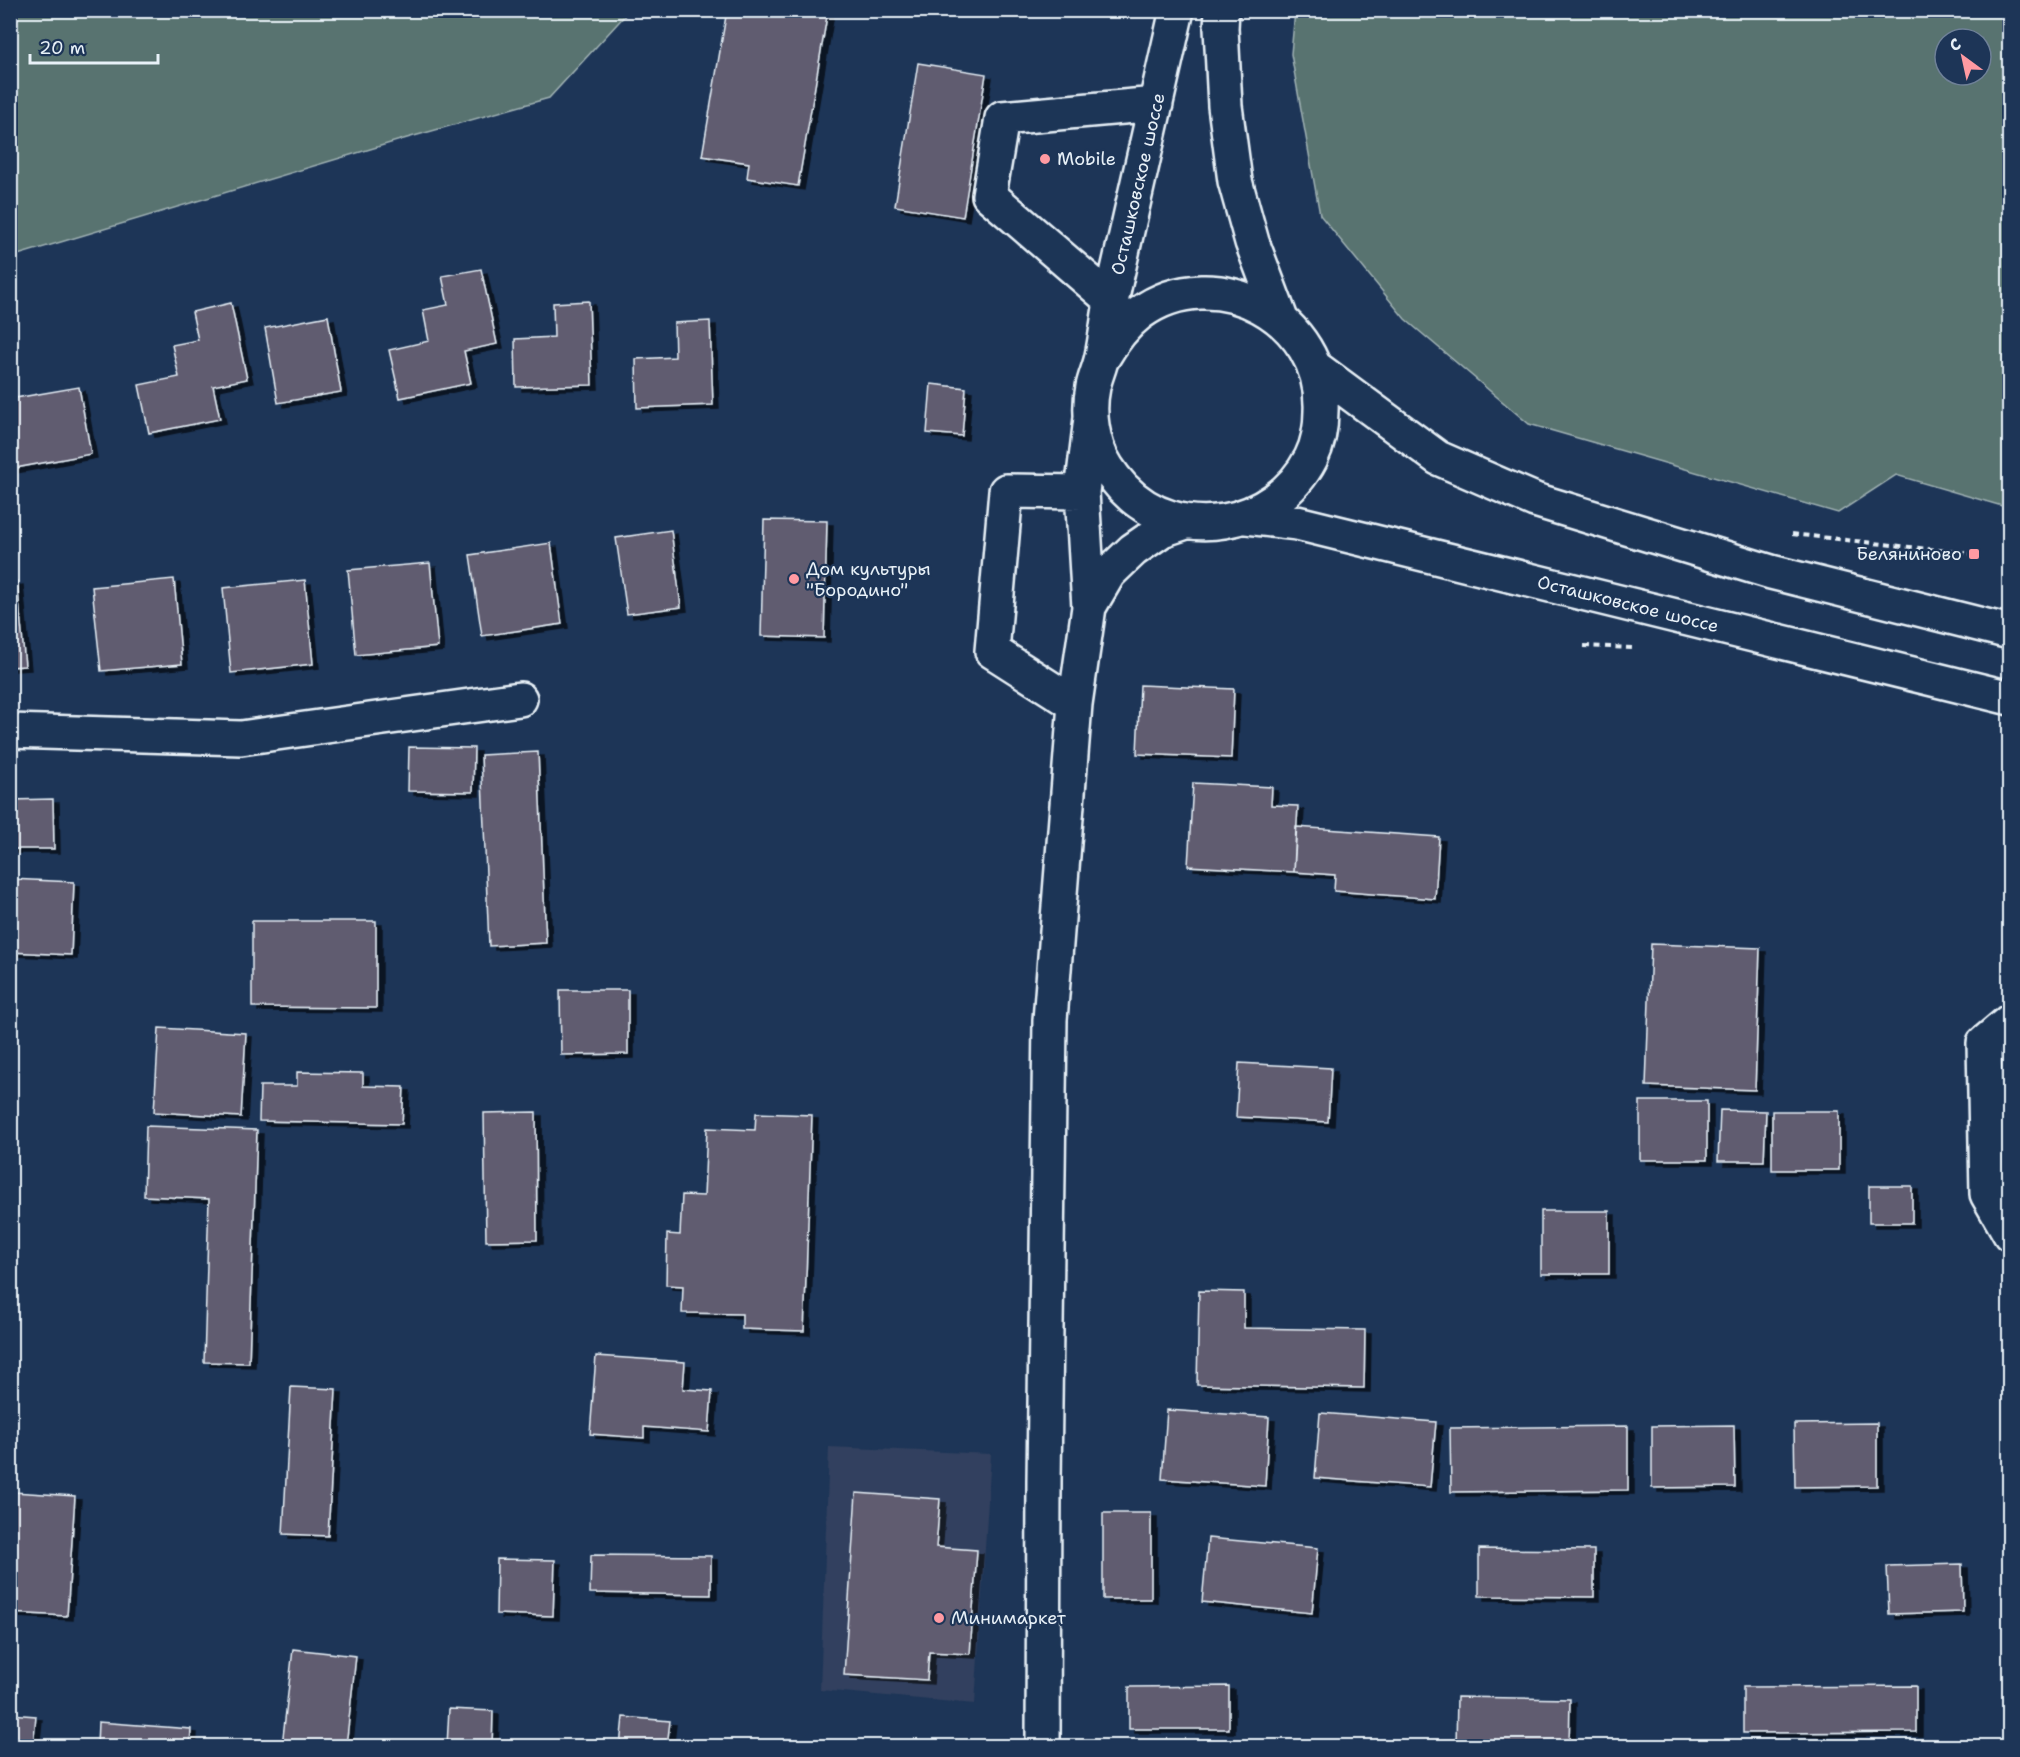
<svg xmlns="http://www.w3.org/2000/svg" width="2020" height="1757" font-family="'Shantell Sans',sans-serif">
<defs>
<filter id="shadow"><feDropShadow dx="6" dy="4" stdDeviation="0" flood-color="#0009"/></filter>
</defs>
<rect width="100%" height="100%" fill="#1d3557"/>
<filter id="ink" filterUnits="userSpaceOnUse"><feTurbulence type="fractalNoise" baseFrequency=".0167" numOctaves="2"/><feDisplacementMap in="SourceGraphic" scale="12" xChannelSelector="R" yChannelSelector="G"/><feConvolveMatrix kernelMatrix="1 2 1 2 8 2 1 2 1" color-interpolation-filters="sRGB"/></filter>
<g filter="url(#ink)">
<!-- built -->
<path fill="#31405e" d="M829 1447 991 1454 975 1704 820 1690Z"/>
<!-- green -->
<path fill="#59736f" stroke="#a0b2b4" stroke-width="1.5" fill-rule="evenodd" d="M11 10H629V11L549 98 407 138 11 257Z
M1295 11H2009V508L1896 475 1838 513 1529 424 1405 319 1320 215 1291 54ZM1945 39H1981V75H1945Z"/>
<!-- building -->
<path fill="#605b70" stroke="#e8f1f8" stroke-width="1.5" filter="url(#shadow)" d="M727 10H828L798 186 747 178 749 163 702 156Z
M918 63 986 74 963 217 895 206Z
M481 269 497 344 464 351 471 383 400 398 389 350 429 341 423 310 448 305 442 276Z
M589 301 592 385 516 387 515 339 554 337 553 303Z
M231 303 247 379 213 386 220 419 149 433 139 385 179 377 172 345 198 340 192 312Z
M328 316 341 392 278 403 265 328Z
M710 321 713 405 637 408 636 359 675 357 674 323Z
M931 384 966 388 962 436 927 433Z
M79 387 91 454 10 469V399Z
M764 520 827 521 824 638 761 636Z
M671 530 681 607 627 614 616 538Z
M551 543 562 624 482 636 470 555Z
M430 563 438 647 356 655 348 570Z
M174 579 182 664 101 671 92 587Z
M305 580 313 664 231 673 223 588Z
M17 581 25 666 10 667V582Z
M1140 685 1234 689 1231 758 1137 754Z
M409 747 474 748 473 792 408 791Z
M538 752 546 943 489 946 481 755Z
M1193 783 1272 787 1271 805 1298 806 1294 872 1188 866Z
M53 799 54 849H10V800Z
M1296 827 1439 837 1435 899 1334 891 1335 875 1294 872Z
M10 879 74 882 71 955 10 952Z
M252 921H376V1008L252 1007Z
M1651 944 1760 948 1755 1090 1646 1086Z
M560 990H628V1054L561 1055Z
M159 1028 246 1033 241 1117 154 1112Z
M1239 1063 1331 1068 1328 1122 1236 1117Z
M297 1072 363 1073V1086L404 1087 402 1124 259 1121 260 1086H297Z
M1640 1101H1707V1160H1640Z
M1720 1110 1766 1111 1764 1161H1718Z
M1772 1111H1839V1170H1772Z
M536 1112 537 1240 486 1241 484 1113Z
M756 1113 812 1115 804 1331 742 1329V1314L682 1313 683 1286 666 1285 667 1234 680 1235 682 1195 704 1196 707 1128 755 1130Z
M146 1126 257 1130 249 1363 204 1362 209 1199 144 1196Z
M1869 1186H1912V1223H1869Z
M1541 1211H1609V1274H1541Z
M1199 1291 1244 1292V1328L1365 1330 1364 1388 1197 1385Z
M596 1356 685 1362 683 1389 712 1391 709 1432 644 1427V1438L590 1434Z
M291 1387 336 1389 328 1536 283 1534Z
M1167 1410 1269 1417 1265 1486 1162 1479Z
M1320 1413 1436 1422 1430 1487 1315 1478Z
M1877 1423V1486L1795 1487 1794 1424Z
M1734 1425 1735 1487 1652 1488V1426Z
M1628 1426V1490L1451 1492 1450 1428Z
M13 1492 75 1496 67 1616 10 1613V1527Z
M856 1493 940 1499 936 1547 977 1550 970 1654 929 1652 927 1680 844 1675Z
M1103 1513H1151V1599H1103Z
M1208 1538 1318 1548 1312 1613 1202 1602Z
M1479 1549 1594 1550V1597L1479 1596Z
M591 1555 711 1556V1595L590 1593Z
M497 1559 555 1560 553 1616 496 1614Z
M1962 1564 1963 1612 1889 1614 1887 1566Z
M293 1649 356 1656 346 1746H282Z
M1229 1686V1729H1129V1687Z
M1916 1686V1732L1743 1733V1687Z
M1457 1697 1570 1699 1569 1746H1456Z
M449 1709 493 1711 492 1746H447Z
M10 1714 36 1716 33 1746H10Z
M623 1717 670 1721 667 1746H620Z
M98 1722 191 1729 190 1746H97Z
M785 1739 827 1741V1746H785Z"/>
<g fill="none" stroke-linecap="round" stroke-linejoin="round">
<defs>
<path id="minor" d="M1222 10 1221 28 1225 106 1235 181 1252 242 1281 319
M1112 301 989 195 1002 118 1156 104
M1102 359C1112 342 1123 326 1140 313 1216 258 1325 318 1321 411 1321 427 1318 444 1311 458 1275 528 1178 546 1123 488 1112 476 1102 462 1097 447 1091 428 1089 406 1093 387 1095 377 1100 367 1102 356 1106 337 1108 317 1112 297 1133 201 1156 106 1177 10
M1316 368 1438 458 1535 500 1771 572 2010 632
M1246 517 1297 523 2010 698
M1089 607 1109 573 1133 550 1162 530 1186 522
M1075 704 992 651 1006 491 1082 492
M10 731 241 738 520 699
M2010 1021 1984 1043 1987 1194 2010 1234
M1043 1746 1044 1481 1050 1020 1075 704 1089 607 1082 492 1091 418"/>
</defs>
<!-- minor casing -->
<use href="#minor" stroke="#e8f1f8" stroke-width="38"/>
<!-- path -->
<path stroke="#e8f1f8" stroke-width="4" stroke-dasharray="6 4.5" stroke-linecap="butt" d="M1792 534 1974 554
M1584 646 1634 648"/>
<!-- minor -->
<use href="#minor" stroke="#1d3557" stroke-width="33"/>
</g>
</g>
<!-- markers -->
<g fill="#ff9aa2" stroke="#1d3557" stroke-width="2">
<circle cx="1045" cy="159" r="6"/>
<rect x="1968" y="548" width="12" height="12" rx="3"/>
<circle cx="794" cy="579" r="6"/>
<circle cx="939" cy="1618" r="6"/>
</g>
<g text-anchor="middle" stroke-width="4.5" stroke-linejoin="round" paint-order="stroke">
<!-- poi labels -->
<g font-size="18" fill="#e8f1f8" stroke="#1d3557" text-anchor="start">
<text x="1057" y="165">Mobile</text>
<text x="1962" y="560" text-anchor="end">Беляниново</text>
<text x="806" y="575">Дом культуры<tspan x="806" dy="21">"Бородино"</tspan></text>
<text x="951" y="1624">Минимаркет</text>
</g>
<!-- street labels -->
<g font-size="18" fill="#e8f1f8" stroke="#1d3557">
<text transform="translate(1138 184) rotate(-77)" y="6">Осташковское шоссе</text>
<text transform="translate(1628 604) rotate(14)" y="6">Осташковское шоссе</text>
</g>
</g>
<!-- margin -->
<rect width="2020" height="1757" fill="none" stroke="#1d3557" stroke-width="36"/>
<rect x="18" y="18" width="1984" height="1721" fill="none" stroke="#e8f1f8" stroke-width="2" filter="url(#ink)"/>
<!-- north arrow -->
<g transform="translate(1963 57) rotate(327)"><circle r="28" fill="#1d3557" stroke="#6e8097" stroke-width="1.5"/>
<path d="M0-4.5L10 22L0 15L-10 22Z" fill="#ff9aa2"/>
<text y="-9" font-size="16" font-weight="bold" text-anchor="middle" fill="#e8f1f8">С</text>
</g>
<!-- scale -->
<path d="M30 54v9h128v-9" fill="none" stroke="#e8f1f8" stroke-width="3"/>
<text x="39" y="54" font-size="18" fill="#e8f1f8" stroke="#1d3557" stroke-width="4.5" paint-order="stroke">20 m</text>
</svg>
